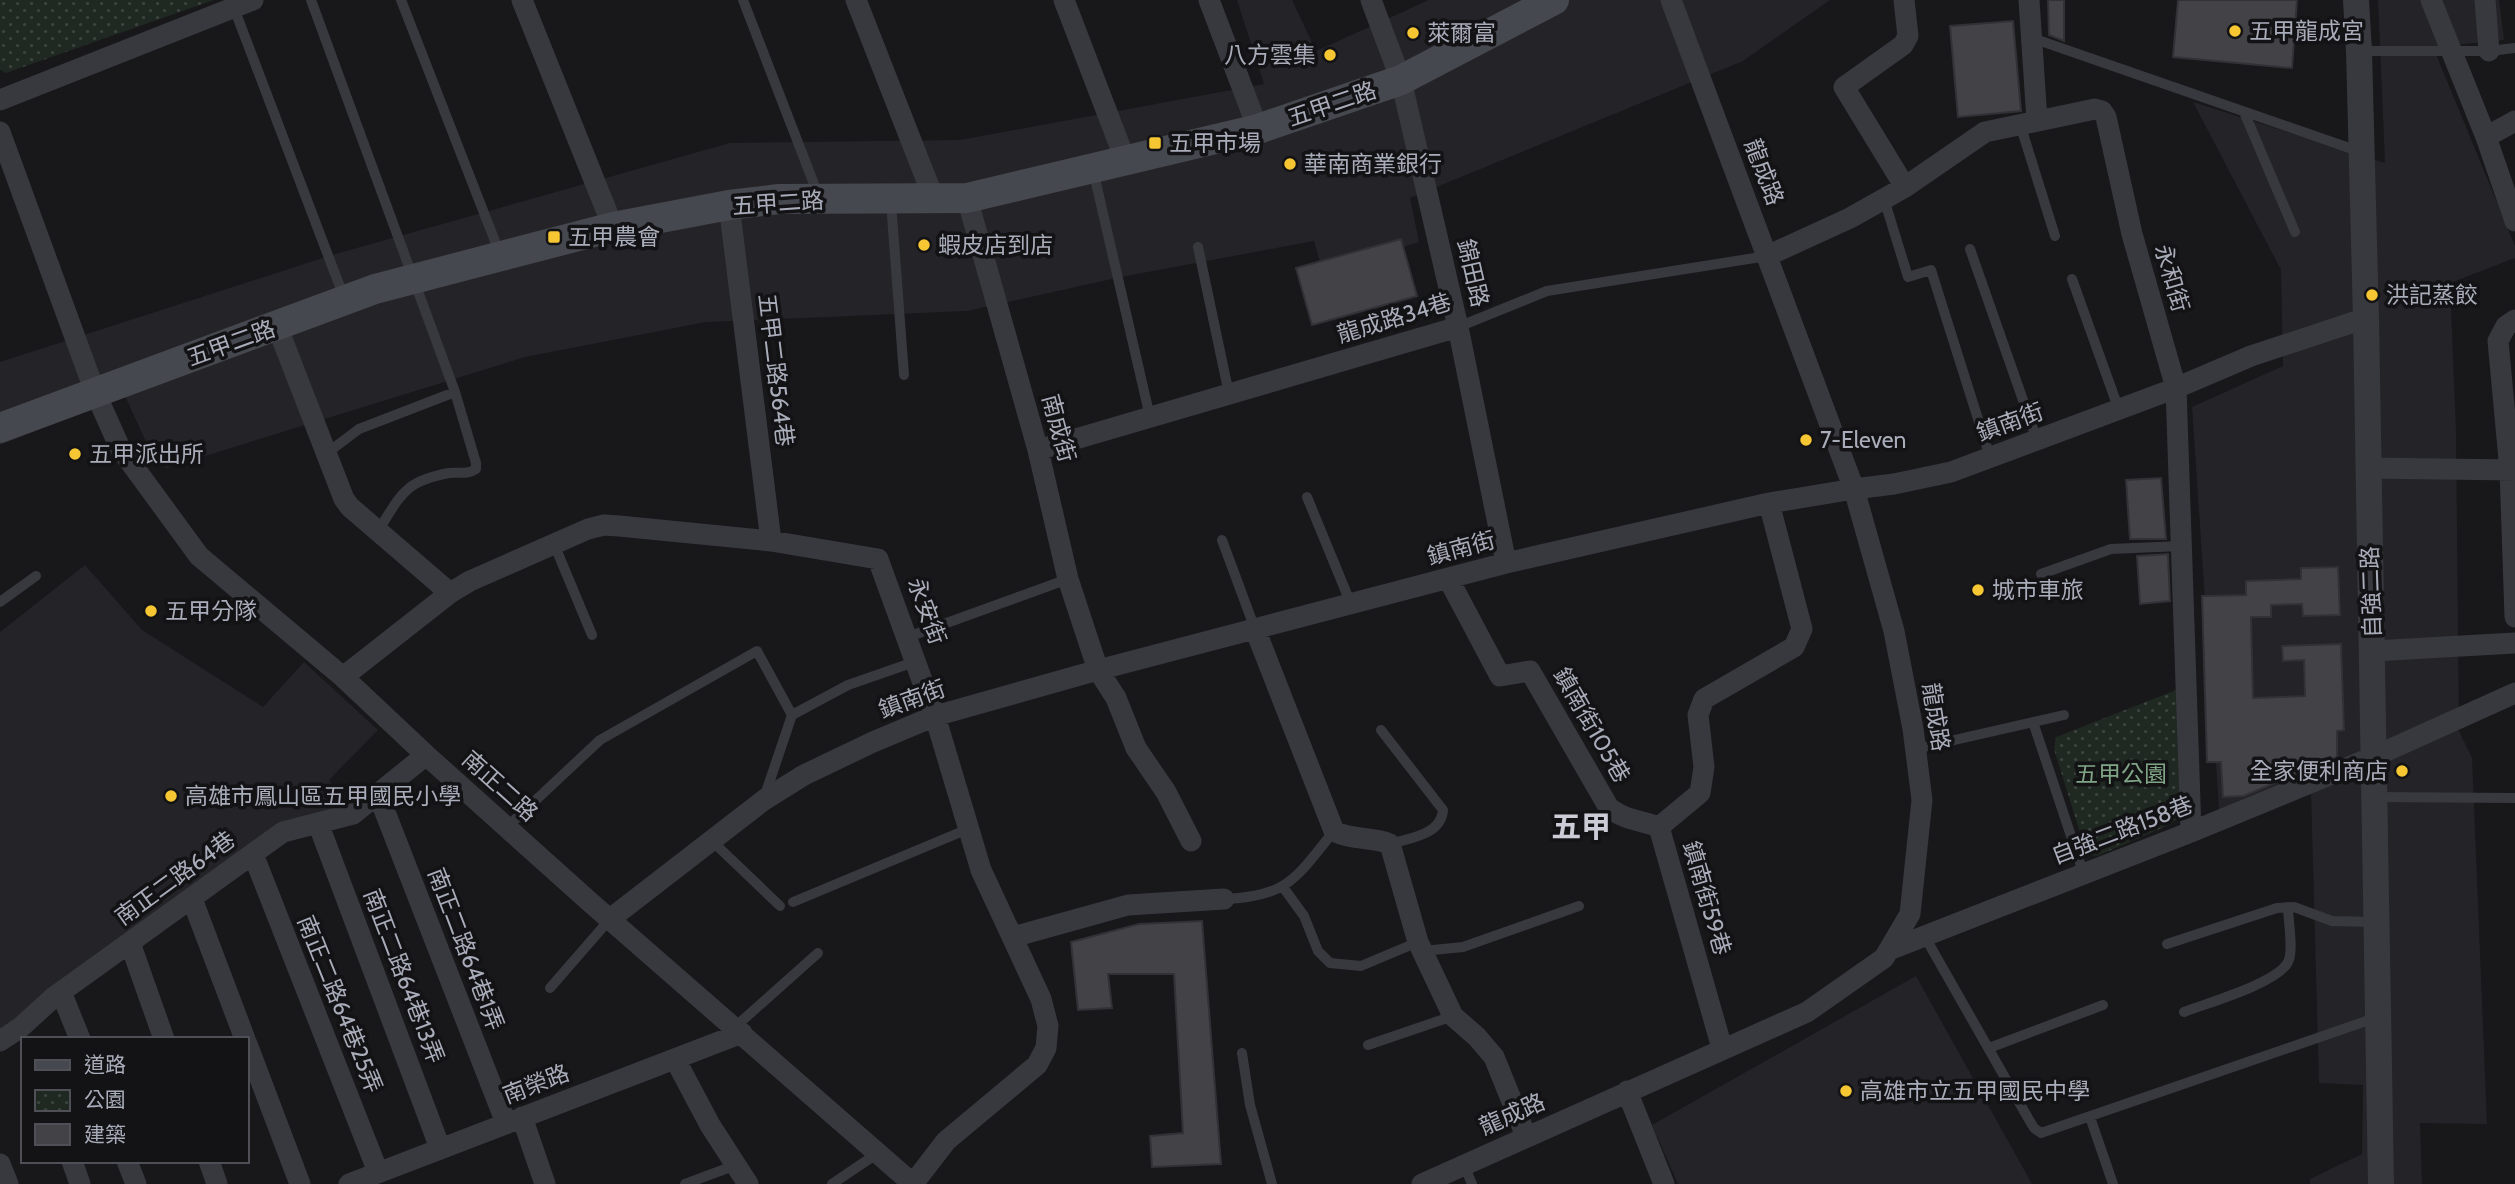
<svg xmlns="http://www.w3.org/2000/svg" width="2515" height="1184" font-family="Cabin,'Noto Sans TC',sans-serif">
<defs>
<pattern id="park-dots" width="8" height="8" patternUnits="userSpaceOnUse" patternTransform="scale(1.75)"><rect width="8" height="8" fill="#1f2821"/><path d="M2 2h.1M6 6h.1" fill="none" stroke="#3d443f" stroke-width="1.8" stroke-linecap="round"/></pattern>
</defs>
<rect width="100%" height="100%" fill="#18171a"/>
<!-- built -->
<path fill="#242327" d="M1237 0H1292L1316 51 1429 0H1830L1743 61 1410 198 1419 242 1323 273 1314 241 1121 277 967 311 706 322 525 357 166 468 147 444 125 396 0 445V362L332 255 730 143 960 140 1264 84Z
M2378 0H2499L2504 40 2433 47 2515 246V258L2450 283 2456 431 2459 731 2472 758 2487 1124 2420 1123 2422 1184H2310V1179L2362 1154 2363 1085 2319 1083 2311 790 2220 823 2192 407 2283 366 2281 270 2193 102 2385 163Z
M85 565 142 630 263 707 304 662 378 730 329 780 354 812 294 832 0 1044V632Z
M1916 976 2032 1184H1678L1652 1125Z"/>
<!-- park -->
<path fill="url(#park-dots)" d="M0 0H214L6 73 0 70Z
M2176 690 2180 817 2169 825 2097 856 2087 855 2054 749 2056 737Z"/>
<!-- building -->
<path fill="#424247" stroke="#323136" stroke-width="2" d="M2048 0H2064V41L2049 35Z
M2178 0H2297L2292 68 2173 57Z
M2013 21 2021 111 1958 117 1950 26Z
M1401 239 1417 296 1312 325 1296 268Z
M2161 478 2166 539H2130L2126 480Z
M2168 554 2170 601 2140 604 2137 556Z
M2338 567 2340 615 2303 616 2302 604 2271 605V617H2251L2253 698 2305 696 2304 660 2283 661 2282 646 2341 644 2344 730 2337 731V757L2290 777H2277V782L2244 796 2223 797 2221 762H2207L2202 596 2246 595V581L2301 579V568Z
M1202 921 1221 1164 1152 1167 1150 1136 1183 1133 1174 974H1108L1112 1008 1078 1010 1071 942 1139 924Z"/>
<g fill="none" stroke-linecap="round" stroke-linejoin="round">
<!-- service -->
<path stroke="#38393f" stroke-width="10" d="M311 0 455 392 476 463V469C468 475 458 472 449 473 404 481 401 495 378 531
M401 0 500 254
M743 0 819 197
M234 8 345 300
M2032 38 2361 152
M2359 51H2489L2515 48
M2244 112 2295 232
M2020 124 2055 236
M1093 170 1150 417
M1884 199 1908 277 1931 270 1990 457
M891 202 904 375
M1198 247 1229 394
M1970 249 2037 440
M2072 279 2119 410
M1458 327 1547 291 1767 256
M327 453 359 429 455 392
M1307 497 1351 604
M1222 540 1255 629
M554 544 592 635
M2041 574 2111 549 2181 546
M0 602 36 576
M908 637 1068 579
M792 715 848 685 917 661
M2033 722 2083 872
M1381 730 1443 810C1441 835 1410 838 1390 844
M1915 749 2064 715
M2374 797 2515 798
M507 827 600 740 757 651 792 715 764 798
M712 841 780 906
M1283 887 1304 916 1318 951 1330 963 1361 966 1418 942
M1224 899C1288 897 1296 878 1334 831
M793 902 968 829
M1925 937 2028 1118 2034 1128 2041 1133 2378 1017
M2167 944 2277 908 2294 907 2332 921 2376 922
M1423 951 1463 947 1579 906
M550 988 610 919
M2184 1012C2207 1003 2278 983 2288 962 2294 952 2288 920 2288 907
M735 1027 818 953
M1368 1045 1453 1016
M1989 1048 2103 1005
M1242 1053 1250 1105 1272 1184
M2090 1117 2113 1184
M1464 1165 1472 1184
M685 1184 736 1165
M832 1184 878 1153"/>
<!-- minor -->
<path stroke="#38393f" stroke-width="21" d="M522 0 613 227
M856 0 934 199
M1064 0 1126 162
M1209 0 1258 129
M1371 0 1401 80 1458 327 1506 563
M1904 0 1908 36 1903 45 1844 87 1905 187
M2029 0 2037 120
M2431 0 2486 137 2515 221
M2485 0 2489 51
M0 100 253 0
M0 132 95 392 120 448 199 556 343 677 426 755 591 903 913 1184
M2486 137 2515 121
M967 198 1038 450 1068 579 1098 670 1116 698 1136 748 1166 792 1191 841
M729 205 771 541
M1767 256 1850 218 1905 187 1985 132 2095 109 2102 111 2106 117 2132 234 2176 388 2191 832
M2515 320 2506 326 2498 341 2510 470 2515 617
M277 326 344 499 350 507 450 593
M1038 450 1458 327
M2367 468 2515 470
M1448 578 1500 676 1530 671 1609 808C1625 820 1640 820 1659 827
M1255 629 1334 831C1352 841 1372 836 1390 844L1418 942 1453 1016 1477 1037 1494 1057 1526 1136
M2373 651 2515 643
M343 677 450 593 470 581 588 529 604 525 619 526 771 541 878 559 935 716 981 870 1041 999 1048 1026 1046 1048 1037 1065 946 1141 913 1184
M378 794 506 1123
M318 823 440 1148
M253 854 378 1172
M192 899 245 1039
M610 919 764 800 804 775 873 742 935 716 1098 670 1506 563 1769 503 1854 489 1894 484 1951 472 2176 388 2251 356 2366 318
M1013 937 1128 905 1224 899
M130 943 164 1039
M1889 950 2191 832 2373 757 2515 693
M61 992 80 1039
M0 1041 21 1027 54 997 283 832 353 814 426 755
M247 1044 300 1184
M1722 1048 1659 827 1700 793 1704 767 1698 715 1704 699 1794 647 1802 629 1769 503
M675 1059 710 1125 748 1184
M1627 1091 1664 1184
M522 1117 545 1184
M72 1161 80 1184
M127 1161 136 1184
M209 1161 217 1184
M0 1164 8 1184
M349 1184 742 1033
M1422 1184 1807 1012 1884 958 1910 914 1922 800 1913 729 1894 631 1854 489 1671 0"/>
<!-- tertiary -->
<path stroke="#38393f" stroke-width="26" d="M2356 0 2359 51 2366 318 2381 1184"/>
<!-- secondary -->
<path stroke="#46484f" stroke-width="30" d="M0 428 375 289 613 227 729 205 779 199 967 198 1258 129 1401 80 1554 0"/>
</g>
<!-- markers -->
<g fill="#f6c733" stroke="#131215" stroke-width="2.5">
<circle cx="2235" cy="31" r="7"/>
<circle cx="1413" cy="33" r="7"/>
<circle cx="1330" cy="55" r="7"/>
<rect x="1148" y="136" width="14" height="14" rx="3.5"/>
<circle cx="1290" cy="164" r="7"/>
<rect x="547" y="230" width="14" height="14" rx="3.5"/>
<circle cx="924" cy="245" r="7"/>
<circle cx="2372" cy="295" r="7"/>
<circle cx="1806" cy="440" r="7"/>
<circle cx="75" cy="454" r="7"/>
<circle cx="1978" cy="590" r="7"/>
<circle cx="151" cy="611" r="7"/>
<circle cx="2402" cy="771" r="7"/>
<circle cx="171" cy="796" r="7"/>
<circle cx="1846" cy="1091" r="7"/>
</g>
<g text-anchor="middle" stroke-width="7" stroke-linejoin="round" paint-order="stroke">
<!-- poi labels -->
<g font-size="23" fill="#a9adba" stroke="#131215" text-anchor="start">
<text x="2249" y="39">五甲龍成宮</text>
<text x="1427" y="41">萊爾富</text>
<text x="1316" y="63" text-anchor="end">八方雲集</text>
<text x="1169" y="151">五甲市場</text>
<text x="1304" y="172">華南商業銀行</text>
<text x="568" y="245">五甲農會</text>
<text x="938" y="253">蝦皮店到店</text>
<text x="2386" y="303">洪記蒸餃</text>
<text x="1820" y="448">7-Eleven</text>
<text x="89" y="462">五甲派出所</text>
<text x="1992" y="598">城市車旅</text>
<text x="165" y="619">五甲分隊</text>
<text x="2388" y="779" text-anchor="end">全家便利商店</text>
<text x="185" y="804">高雄市鳳山區五甲國民小學</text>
<text x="1860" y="1099">高雄市立五甲國民中學</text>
</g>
<!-- street labels -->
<g font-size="23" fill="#a9adba" stroke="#131215">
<text transform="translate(1332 104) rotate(-19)" y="8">五甲二路</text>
<text transform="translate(1764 172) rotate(69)" y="8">龍成路</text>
<text transform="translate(778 203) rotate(-4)" y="8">五甲二路</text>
<text transform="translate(1473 273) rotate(77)" y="8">錦田路</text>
<text transform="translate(2172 278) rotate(74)" y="8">永和街</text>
<text transform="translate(1394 318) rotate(-17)" y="8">龍成路34巷</text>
<text transform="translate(231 343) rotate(-20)" y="8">五甲二路</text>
<text transform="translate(776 370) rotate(83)" y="8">五甲二路564巷</text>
<text transform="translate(2010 422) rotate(-20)" y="8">鎮南街</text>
<text transform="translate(1059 428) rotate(75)" y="8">南成街</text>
<text transform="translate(1461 548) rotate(-15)" y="8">鎮南街</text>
<text transform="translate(2371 592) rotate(-92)" y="8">自強二路</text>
<text transform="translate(927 611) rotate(70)" y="8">永安街</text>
<text transform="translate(912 699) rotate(-20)" y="8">鎮南街</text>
<text transform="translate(1936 717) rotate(81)" y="8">龍成路</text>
<text transform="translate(1592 725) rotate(60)" y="8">鎮南街105巷</text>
<text transform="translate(500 786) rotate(42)" y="8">南正二路</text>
<text transform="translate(2122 830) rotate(-21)" y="8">自強二路158巷</text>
<text transform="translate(175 878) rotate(-36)" y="8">南正二路64巷</text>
<text transform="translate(1707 898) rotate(74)" y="8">鎮南街59巷</text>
<text transform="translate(466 949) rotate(69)" y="8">南正二路64巷1弄</text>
<text transform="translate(404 976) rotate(69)" y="8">南正二路64巷13弄</text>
<text transform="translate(340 1004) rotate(68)" y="8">南正二路64巷25弄</text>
<text transform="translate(536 1084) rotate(-21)" y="8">南榮路</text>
<text transform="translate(1512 1114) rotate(-24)" y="8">龍成路</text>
</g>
<!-- park labels -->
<g font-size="23" fill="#80a586" stroke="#131215">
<text x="2121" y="782">五甲公園</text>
</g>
<!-- district labels -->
<g font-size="30" font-weight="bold" fill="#cbccd6" stroke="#131215">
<text x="1581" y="837">五甲</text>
</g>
</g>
<!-- legend -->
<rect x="21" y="1037" width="228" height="126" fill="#131215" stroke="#4f5057" stroke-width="2"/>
<rect x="35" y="1060" width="35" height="10" fill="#46484f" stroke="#4f5057" stroke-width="2"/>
<text x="84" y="1072" font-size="21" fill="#a9adba">道路</text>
<rect x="35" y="1090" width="35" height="21" fill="url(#park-dots)" stroke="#4f5057" stroke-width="2"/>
<text x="84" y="1107" font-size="21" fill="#a9adba">公園</text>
<rect x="35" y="1124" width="35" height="21" fill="#424247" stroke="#4f5057" stroke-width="2"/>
<text x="84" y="1142" font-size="21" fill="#a9adba">建築</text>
</svg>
